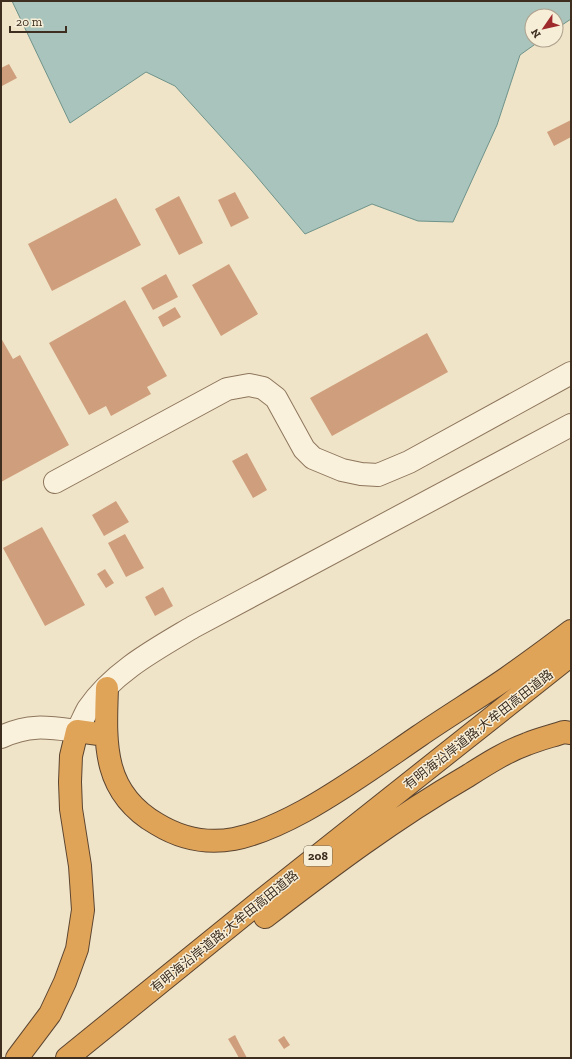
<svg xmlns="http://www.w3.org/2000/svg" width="572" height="1059" font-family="'Zilla Slab','Noto Sans JP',serif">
<rect width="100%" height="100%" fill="#f0e4c8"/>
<!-- water -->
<path fill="#a9c4bc" stroke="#6f938a" d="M12 1H571V19L556 29V16H532V40H541L520 55 497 125 453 222 418 221 372 204 305 234 252 171 175 86 146 72 70 123Z"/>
<!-- building -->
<path fill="#cf9f7d" d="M9 64 17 78 2 86 1 68Z
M571 120V137L554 146 547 132Z
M235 192 249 218 231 227 218 200Z
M179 196 203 243 179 255 155 209Z
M116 198 141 245 52 291 28 244Z
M229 264 258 314 221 336 192 285Z
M166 274 178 297 153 310 141 288Z
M125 300 167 376 147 387 151 394 111 416 106 406 89 415 49 343Z
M175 307 181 317 163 327 158 317Z
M427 333 448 372 332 436 310 398Z
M1 338 13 359 20 355 69 445 1 482Z
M247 453 267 490 253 498 232 461Z
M116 501 129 522 104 536 92 515Z
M42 527 85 605 45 626 3 548Z
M125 534 144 568 126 577 108 543Z
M105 569 114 583 106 588 97 574Z
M163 587 173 606 155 616 145 597Z
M235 1035 240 1045 247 1058H239L234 1049 228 1039Z
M284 1036 290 1045 284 1049 278 1040Z"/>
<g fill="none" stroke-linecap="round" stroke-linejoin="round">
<defs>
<path id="minor" d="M55 482 227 389 249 385 263 388 276 398 304 449 313 458 342 470 361 474 378 475 409 462 571 373
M1 737C29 724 47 727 77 731 81 724 84 716 88 709 113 672 156 649 193 627L571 425"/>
<path id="highway" d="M107 688C105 744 102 792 157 824 180 838 207 844 234 839 259 834 282 823 304 811 344 789 381 762 419 736 448 716 478 698 507 678 528 663 550 647 571 631
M265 917C330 867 395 818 466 777 485 765 505 752 527 744 539 739 552 736 564 732L571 733
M17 1058 50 1014 65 982 77 949 83 910 80 866 71 809 70 782 71 756 77 731 106 735
M67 1058 262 900 571 655"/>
</defs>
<!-- minor casing -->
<use href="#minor" stroke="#8d765c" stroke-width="24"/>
<!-- highway casing -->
<use href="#highway" stroke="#5b4430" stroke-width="24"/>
<!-- minor -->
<use href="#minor" stroke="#faf1dc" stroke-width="22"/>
<!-- highway -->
<use href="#highway" stroke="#e0a458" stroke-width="22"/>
</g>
<g text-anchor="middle" stroke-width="3" stroke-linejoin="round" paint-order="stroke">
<!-- shield labels -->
<rect fill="#f7eed8" stroke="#756857" stroke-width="1" x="304" y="846" width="28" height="20" rx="3"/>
<g font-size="12" font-weight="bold" fill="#3d2e20">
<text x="318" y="860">208</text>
</g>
<!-- street labels -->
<g font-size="13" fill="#3d2e20" stroke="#f7eed8">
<text transform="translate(478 729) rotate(-38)" y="5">有明海沿岸道路;大牟田高田道路</text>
<text transform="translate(224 931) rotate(-39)" y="5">有明海沿岸道路;大牟田高田道路</text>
</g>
</g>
<!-- border -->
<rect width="572" height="1059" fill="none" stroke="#3d2e20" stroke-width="4"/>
<!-- north arrow -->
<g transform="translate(544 28) rotate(236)"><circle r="19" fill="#f7eed8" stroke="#ada18e"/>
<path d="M0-3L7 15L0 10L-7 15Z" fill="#9e2a2b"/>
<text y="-6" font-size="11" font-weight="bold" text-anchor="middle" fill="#3d2e20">N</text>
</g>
<!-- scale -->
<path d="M10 26v6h56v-6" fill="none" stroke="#3d2e20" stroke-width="2"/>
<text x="16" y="26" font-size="12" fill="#3d2e20" stroke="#f7eed8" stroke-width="3" paint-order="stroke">20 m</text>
</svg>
